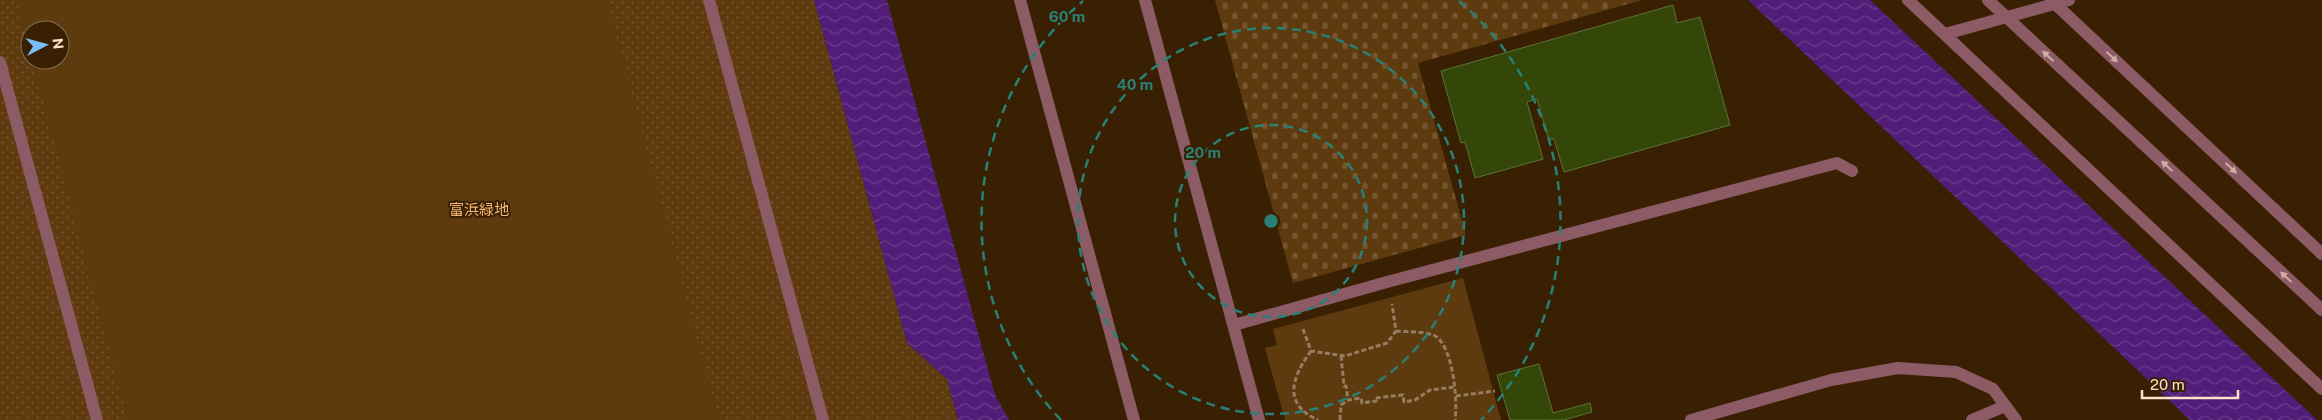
<svg xmlns="http://www.w3.org/2000/svg" width="2322" height="420" font-family="'Public Sans','Noto Sans JP',sans-serif">
<defs>
<pattern id="grass-dots" width="8" height="8" patternUnits="userSpaceOnUse" patternTransform="scale(1.25)"><rect width="8" height="8" fill="#5e3a0f"/><path d="M2 2h.1M6 6h.1" fill="none" stroke="#765630" stroke-width="1.8" stroke-linecap="round"/></pattern>
<pattern id="cemetery-stones" width="16" height="16" patternUnits="userSpaceOnUse" patternTransform="scale(1.25)"><rect width="16" height="16" fill="#5e3a0f"/><path d="M2 7V4a2 2 0 0 1 4 0v3zM10 15v-3a2 2 0 0 1 4 0v3z" fill="#765630"/></pattern>
<pattern id="water-waves" width="16" height="10" patternUnits="userSpaceOnUse" patternTransform="scale(1.25)"><rect width="16" height="10" fill="#511d78"/><path d="M0 5q4-4 8 0t8 0" fill="none" stroke="#6b3e8a"/></pattern>
</defs>
<rect width="100%" height="100%" fill="#392003"/>
<!-- grass -->
<path fill="url(#grass-dots)" fill-rule="evenodd" d="M0 0H814L907 343 947 379 958 420H0ZM30 30H60V60H30Z"/>
<!-- cemetery -->
<path fill="url(#cemetery-stones)" d="M1215 0H1642L1418 63 1466 235 1293 283Z"/>
<!-- garden -->
<path fill="#5e3a0f" d="M16 0H607L719 420H128L32 60H60V30H30V52Z
M1463 278 1501 420H1285L1265 348 1277 345 1273 329Z"/>
<!-- water -->
<path fill="url(#water-waves)" d="M814 0H887L995 395 1009 420H958L947 379 907 343Z
M1748 0H1870L2317 420H2190Z"/>
<!-- building -->
<path fill="#344708" stroke="#5c7334" d="M1673 5 1677 23 1700 17 1730 125 1564 172 1554 139 1549 140 1537 99 1527 102 1543 159 1475 178 1465 142 1461 143 1441 71Z
M1539 364 1553 413 1590 403 1592 412 1564 420H1510L1497 375Z"/>
<g fill="none" stroke-linecap="round" stroke-linejoin="round">
<!-- path -->
<path stroke="#967c60" stroke-width="3" stroke-dasharray="5 2.5" stroke-linecap="butt" d="M1303 329 1311 351 1345 356 1387 343 1396 331 1392 304
M1396 331C1407 332 1425 331 1435 336 1453 346 1458 401 1455 420
M1311 351C1292 377 1282 404 1318 420
M1341 356 1344 386H1346L1348 400
M1456 396 1495 391
M1340 420 1341 405 1348 400 1361 398 1362 403 1376 401 1375 398 1403 395 1404 402 1415 400 1430 390 1454 387"/>
<!-- service -->
<path stroke="#8d5b66" stroke-width="12" d="M709 0 823 420
M0 62 97 420
M1234 325 1387 282 1837 163 1852 171"/>
<!-- minor -->
<path stroke="#8d5b66" stroke-width="12" d="M1020 0 1134 420
M1145 0 1259 420
M1908 0 2322 389
M1945 34 2069 0
M1691 420 1831 380 1898 368 1956 372 1993 389 2016 420
M1972 420 2005 406"/>
<!-- tertiary-bridge -->
<path stroke="#8d5b66" stroke-width="12" d="M1988 0 2322 310
M2051 0 2322 254"/>
</g>
<!-- one-way arrows -->
<defs><path id="oneway-solid" d="M-6-.8H1V-3.2L6.5 0L1 3.2V.8H-6Z" transform="scale(1.25)"/></defs>
<g fill="#d1ada1">
<use href="#oneway-solid" transform="translate(2048 56) rotate(-137)"/>
<use href="#oneway-solid" transform="translate(2112 57) rotate(43)"/>
<use href="#oneway-solid" transform="translate(2167 166) rotate(-137)"/>
<use href="#oneway-solid" transform="translate(2231 168) rotate(43)"/>
<use href="#oneway-solid" transform="translate(2286 277) rotate(-137)"/>
</g>
<!-- distance rings -->
<g fill="none" stroke="#278177" stroke-width="2.5" stroke-dasharray="9 6">
<circle cx="1271" cy="221" r="96"/>
<circle cx="1271" cy="221" r="193"/>
<path d="M1061 420A289 289 0 0 1 1083 1M1459 1A289 289 0 0 1 1481 420"/>
</g>
<g text-anchor="middle" stroke-width="4" stroke-linejoin="round" paint-order="stroke">
<!-- park labels -->
<g font-size="15" fill="#f4b778" stroke="#392003">
<text x="479" y="215">富浜緑地</text>
</g>
</g>
<circle cx="1271" cy="221" r="8" fill="#278177" stroke="#392003" stroke-width="2.5"/>
<g font-size="15" text-anchor="middle" font-weight="bold" fill="#278177" stroke="#392003" stroke-width="4" stroke-linejoin="round" paint-order="stroke">
<text x="1067" y="22">60 m</text>
<text x="1135" y="90">40 m</text>
<text x="1203" y="158">20 m</text>
</g>
<!-- north arrow -->
<g transform="translate(45 45) rotate(84)"><circle r="24" fill="#392003" stroke="#886e52"/>
<path d="M0-4L9 19L0 12L-9 19Z" fill="#7bbef9"/>
<text y="-8" font-size="14" font-weight="bold" text-anchor="middle" fill="#ffe3c8">N</text>
</g>
<!-- scale -->
<path d="M2142 390v8h96v-8" fill="none" stroke="#ffe3c8" stroke-width="2.5"/>
<text x="2150" y="390" font-size="15" fill="#ffe3c8" stroke="#392003" stroke-width="4" paint-order="stroke">20 m</text>
</svg>
